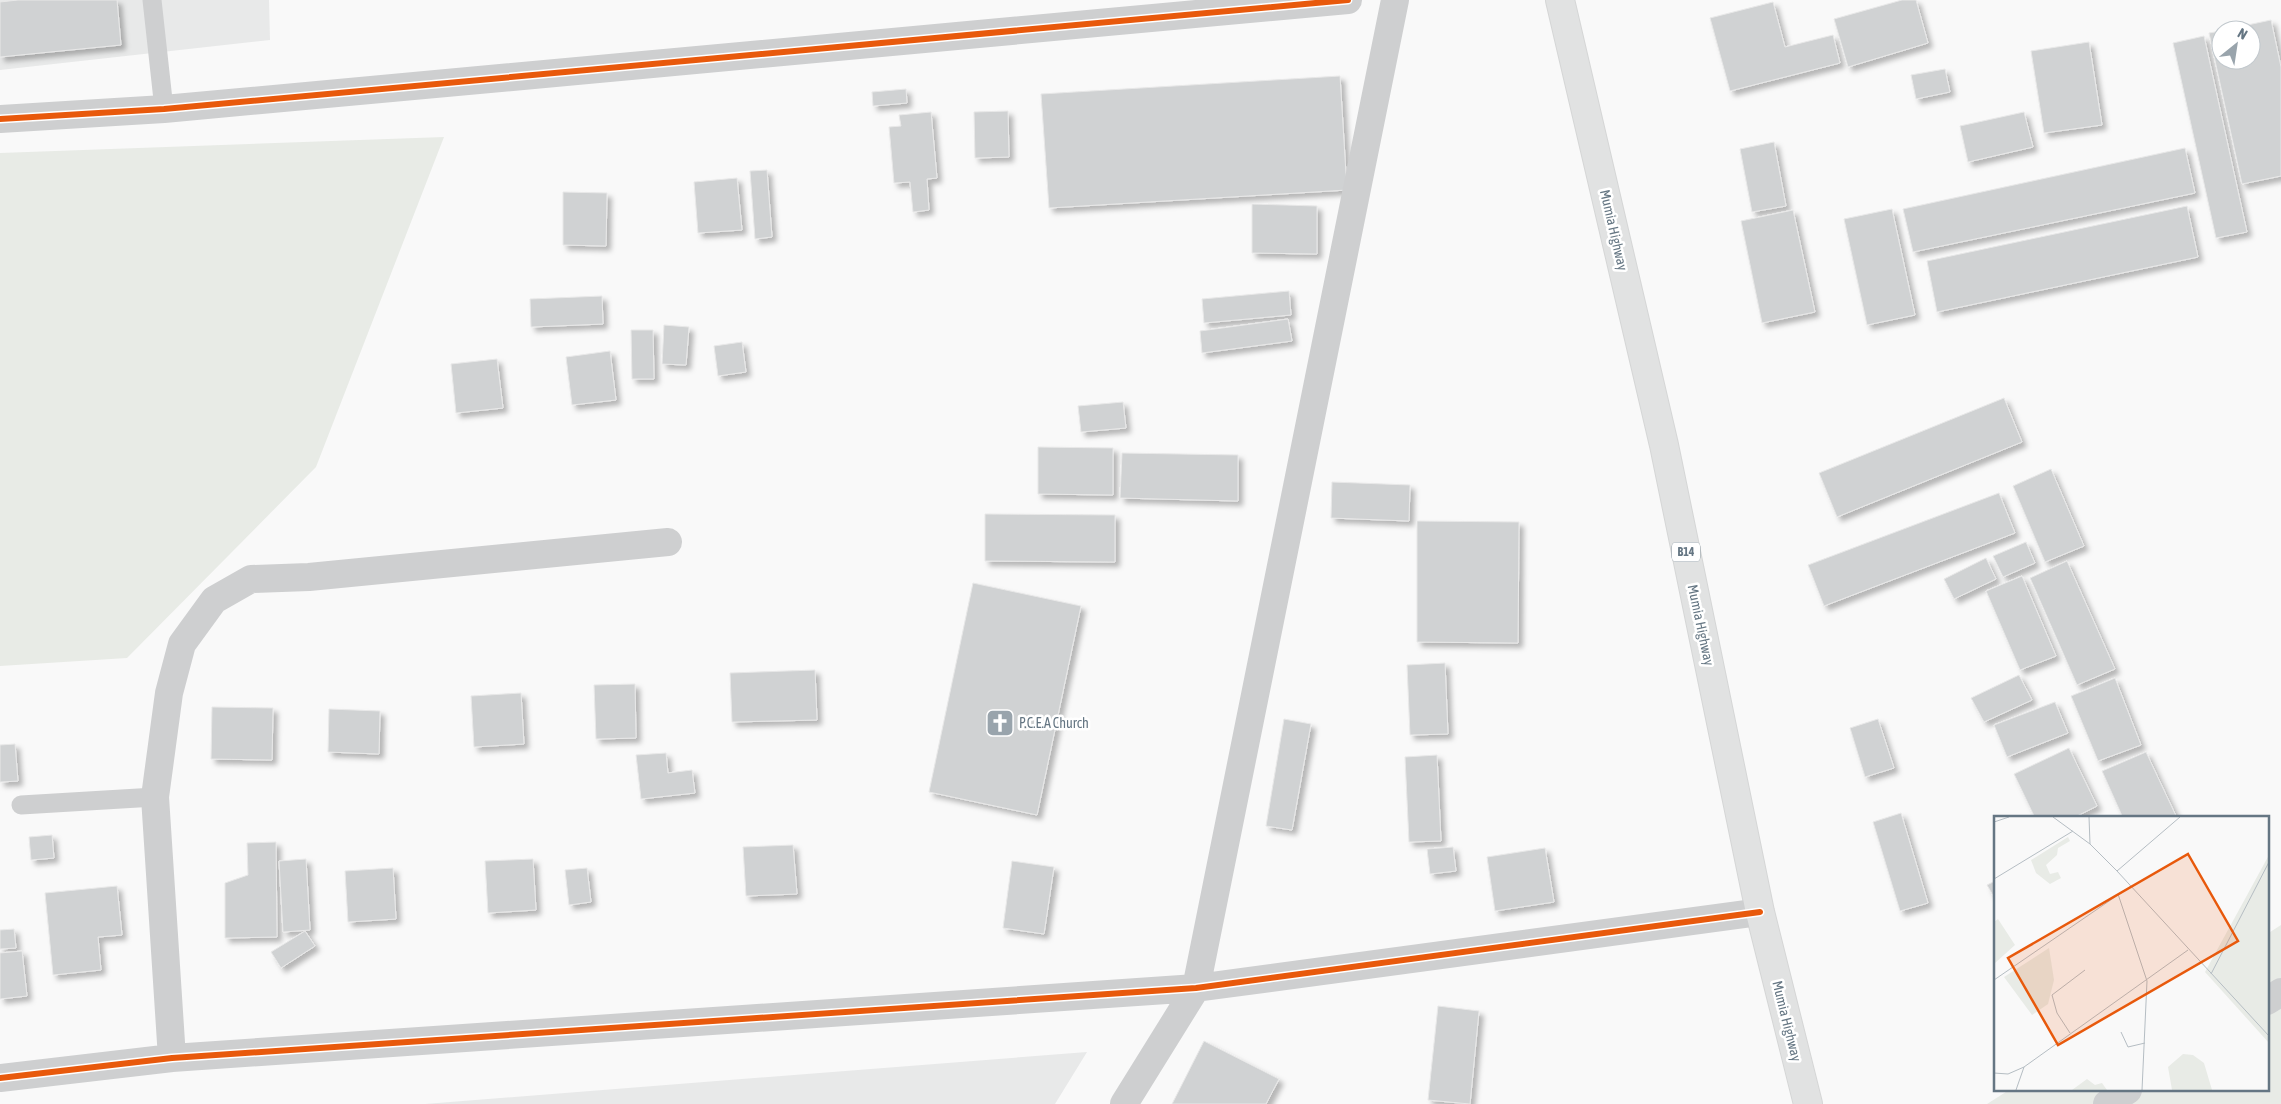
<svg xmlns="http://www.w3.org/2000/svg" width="2281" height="1104" font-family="'Asap Condensed',sans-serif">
<defs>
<filter id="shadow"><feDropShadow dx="4.5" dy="4.5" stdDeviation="2.5" flood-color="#0004"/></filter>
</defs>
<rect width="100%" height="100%" fill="#f9f9f9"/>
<!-- built -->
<path fill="#e8e9e9" d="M0 0H269L270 40 0 70Z
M1087 1052 1055 1104H425Z"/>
<!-- green -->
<path fill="#e8ebe6" d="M444 137 316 467 127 658 0 666V153Z
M2281 925V1104H1987L2009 1090H2267V934Z"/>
<!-- building -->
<path fill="#d0d2d3" stroke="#e8e8e8" filter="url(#shadow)" d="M18 0H117L121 45 0 57V2Z
M1902 0H1916L1928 43 1848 67 1834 19Z
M1773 2 1785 47 1833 35 1840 63 1730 91 1710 18Z
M2271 20 2281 67V176L2242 184 2209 33 2221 31V60H2251V30H2224Z
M2204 36 2247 232 2216 238 2173 43Z
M2089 42 2102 125 2044 133 2031 51Z
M1945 69 1950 92 1916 99 1911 75Z
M1340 76 1347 190 1049 208 1041 94Z
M906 89 907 103 873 106 872 92Z
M1008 111 1009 157 975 158 974 112Z
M931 112 937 178 927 179 929 210 913 212 910 182 894 183 889 127 901 126 899 115Z
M2024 112 2033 147 1968 162 1960 126Z
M1774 142 1786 206 1752 212 1740 149Z
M2185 148 2195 193 1913 252 1903 209Z
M767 170 772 237 755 239 750 171Z
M737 178 742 230 698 233 694 182Z
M563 192 607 193 606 246 563 245Z
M1252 204 1317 206V254L1252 253Z
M2187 206 2198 257 1937 312 1927 261Z
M1892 209 1915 315 1867 325 1844 219Z
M1793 210 1815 312 1762 323 1741 221Z
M1289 291 1291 315 1204 323 1202 299Z
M602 296 603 324 531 327 530 299Z
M1288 319 1292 341 1202 353 1200 331Z
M664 325 689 327 686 365 662 364Z
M631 330H653L654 379H632Z
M742 342 746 372 718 376 714 346Z
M610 351 616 400 572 405 566 357Z
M497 359 503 408 456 413 451 364Z
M2004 398 2022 442 1837 517 1819 473Z
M1123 402 1126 428 1081 432 1078 406Z
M1038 447 1113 448V495L1038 494Z
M1122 453 1238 455V501L1120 498Z
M2051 469 2084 546 2045 562 2013 486Z
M1332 482 1410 485 1409 521 1331 518Z
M1999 493 2015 533 1824 606 1808 565Z
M985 514 1115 515V562L985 561Z
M1417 521 1519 522 1518 643 1417 642Z
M2026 542 2035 563 2003 577 1993 556Z
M1986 558 1996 579 1954 599 1944 579Z
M2067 561 2115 669 2077 685 2030 578Z
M2022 576 2056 656 2020 670 1986 591Z
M973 583 1081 606 1037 815 929 792Z
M1445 663 1448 734 1410 735 1407 665Z
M815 670 817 720 732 722 730 673Z
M2019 675 2032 700 1984 722 1971 698Z
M2115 678 2141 745 2098 761 2071 696Z
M635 684 636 738 596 739 594 685Z
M521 693 524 744 474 747 471 696Z
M2055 702 2068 733 2007 757 1994 725Z
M212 707 273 708 272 760 211 759Z
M329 709 380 711 379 754 328 752Z
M1284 719 1311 724 1292 830 1266 826Z
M1878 719 1894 768 1865 777 1850 728Z
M15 744 18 781 0 782V745Z
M2069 748 2097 806 2073 818H2035L2014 774Z
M2146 752 2177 818H2123L2102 771Z
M666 753 668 773 692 770 695 793 641 799 636 755Z
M1437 755 1441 841 1409 842 1405 757Z
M1901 813 1928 903 1900 911 1873 822Z
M52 835 54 858 31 860 29 837Z
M276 842 277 937 225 938V883L248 875 247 843Z
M793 845 797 894 746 896 743 847Z
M1453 847 1456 871 1430 874 1427 849Z
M1545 848 1554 902 1495 911 1487 857Z
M306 859 310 930 283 932 279 861Z
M533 859 536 910 488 913 485 861Z
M1012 861 1054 867 1044 934 1003 928Z
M393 868 396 919 348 922 345 871Z
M587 868 591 902 569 905 565 870Z
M1995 881V899L1987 885Z
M117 886 122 935 98 937 101 970 53 975 45 893Z
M14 929 16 948 0 949V930Z
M305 931 315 946 281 968 271 952Z
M22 951 27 996 0 999V953Z
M1438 1006 1479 1011 1470 1104 1428 1100Z
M1204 1041 1279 1079 1266 1104H1172Z"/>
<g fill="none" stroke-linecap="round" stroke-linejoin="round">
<defs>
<path id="highway" d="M1560 0 1664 445 1760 912 1808 1104"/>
</defs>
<!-- highway casing -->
<use href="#highway" stroke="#d5d6d6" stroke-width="30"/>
<!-- lane -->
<path stroke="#cecfd0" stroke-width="19" d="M152 0 164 109
M21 805 155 797"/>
<!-- street -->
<path stroke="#cecfd0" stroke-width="28" d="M0 119 164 109 1348 0
M2267 1001 2281 992
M172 1058 155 797 169 693 182 644 214 600 251 579 309 577 668 542
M0 1078 172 1058 1196 988 1760 912
M1124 1104 1196 988 1395 0
M2107 1104 2128 1090"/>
<!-- highway -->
<use href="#highway" stroke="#e1e2e2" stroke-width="28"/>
<defs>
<path id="cycleway" d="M0 119 164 109 1348 0
M0 1078 172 1058 1196 988 1760 912"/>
</defs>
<!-- cycleway casing -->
<use href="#cycleway" stroke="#fff" stroke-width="9"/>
<!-- cycleway -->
<use href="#cycleway" stroke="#e8590c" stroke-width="6"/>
</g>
<!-- icons -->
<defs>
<symbol id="church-square" viewBox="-11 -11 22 22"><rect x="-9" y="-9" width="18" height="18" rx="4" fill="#99a4ac" stroke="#fff"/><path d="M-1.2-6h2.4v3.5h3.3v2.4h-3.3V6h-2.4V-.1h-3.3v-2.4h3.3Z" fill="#fff"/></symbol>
</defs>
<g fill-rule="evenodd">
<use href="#church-square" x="984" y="707" width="32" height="32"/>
</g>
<g text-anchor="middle" stroke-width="5" stroke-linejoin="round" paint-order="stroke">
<!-- shield labels -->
<rect fill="#fff" stroke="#939fa8" stroke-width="1" x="1672" y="542.5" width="28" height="19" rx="4"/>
<g font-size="12" font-weight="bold" fill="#657683">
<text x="1686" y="556">B14</text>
</g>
<!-- street labels -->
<g font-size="14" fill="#657683" stroke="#fff">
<text transform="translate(1614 230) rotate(77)" y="5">Mumia Highway</text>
<text transform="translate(1701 625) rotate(78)" y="5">Mumia Highway</text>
<text transform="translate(1787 1021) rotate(76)" y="5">Mumia Highway</text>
</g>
<!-- poi labels -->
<g font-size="14" fill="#657683" stroke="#fff" text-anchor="start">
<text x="1019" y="728">P.C.E.A Church</text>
</g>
</g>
<!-- overview -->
<g transform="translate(1994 816)">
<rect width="275" height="275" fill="#f9f9f9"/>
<path d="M74 21 76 25 64 32 63 39 52 49 56 58 64 56 67 62 56 68 42 57 37 44ZM275 39V227L211 156ZM4 103 21 129 1 147 0 106ZM55 132 60 164 54 188 38 199 10 161ZM189 238 199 239 210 247 218 274H178L174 251ZM93 263 101 269 108 267 113 274H78Z" fill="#e8ebe6"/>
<path fill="none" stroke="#b5bdc3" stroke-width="1" d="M59 1 96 28 123 55 275 220M95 1 96 28M0 6 15 1M123 55 186 1M0 63 79 15M124 78 153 165 148 274M217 158 275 46M0 164 137 70M127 216 134 231 151 227M76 217 63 197 58 179 91 154M0 257 14 258 30 251 194 134M22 274 30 251"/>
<path fill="#e8590c" fill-opacity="0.15" stroke="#e8590c" stroke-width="2.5" d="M194 38 244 125 64 229 14 142Z"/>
<rect width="275" height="275" fill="none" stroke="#657683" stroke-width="2.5"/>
</g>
<!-- north arrow -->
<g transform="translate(2236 45) rotate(30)"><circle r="24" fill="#ffffff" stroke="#c1c8cd"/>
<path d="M0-4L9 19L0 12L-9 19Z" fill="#99a4ac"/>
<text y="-8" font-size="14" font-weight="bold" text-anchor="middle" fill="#657683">N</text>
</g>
</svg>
